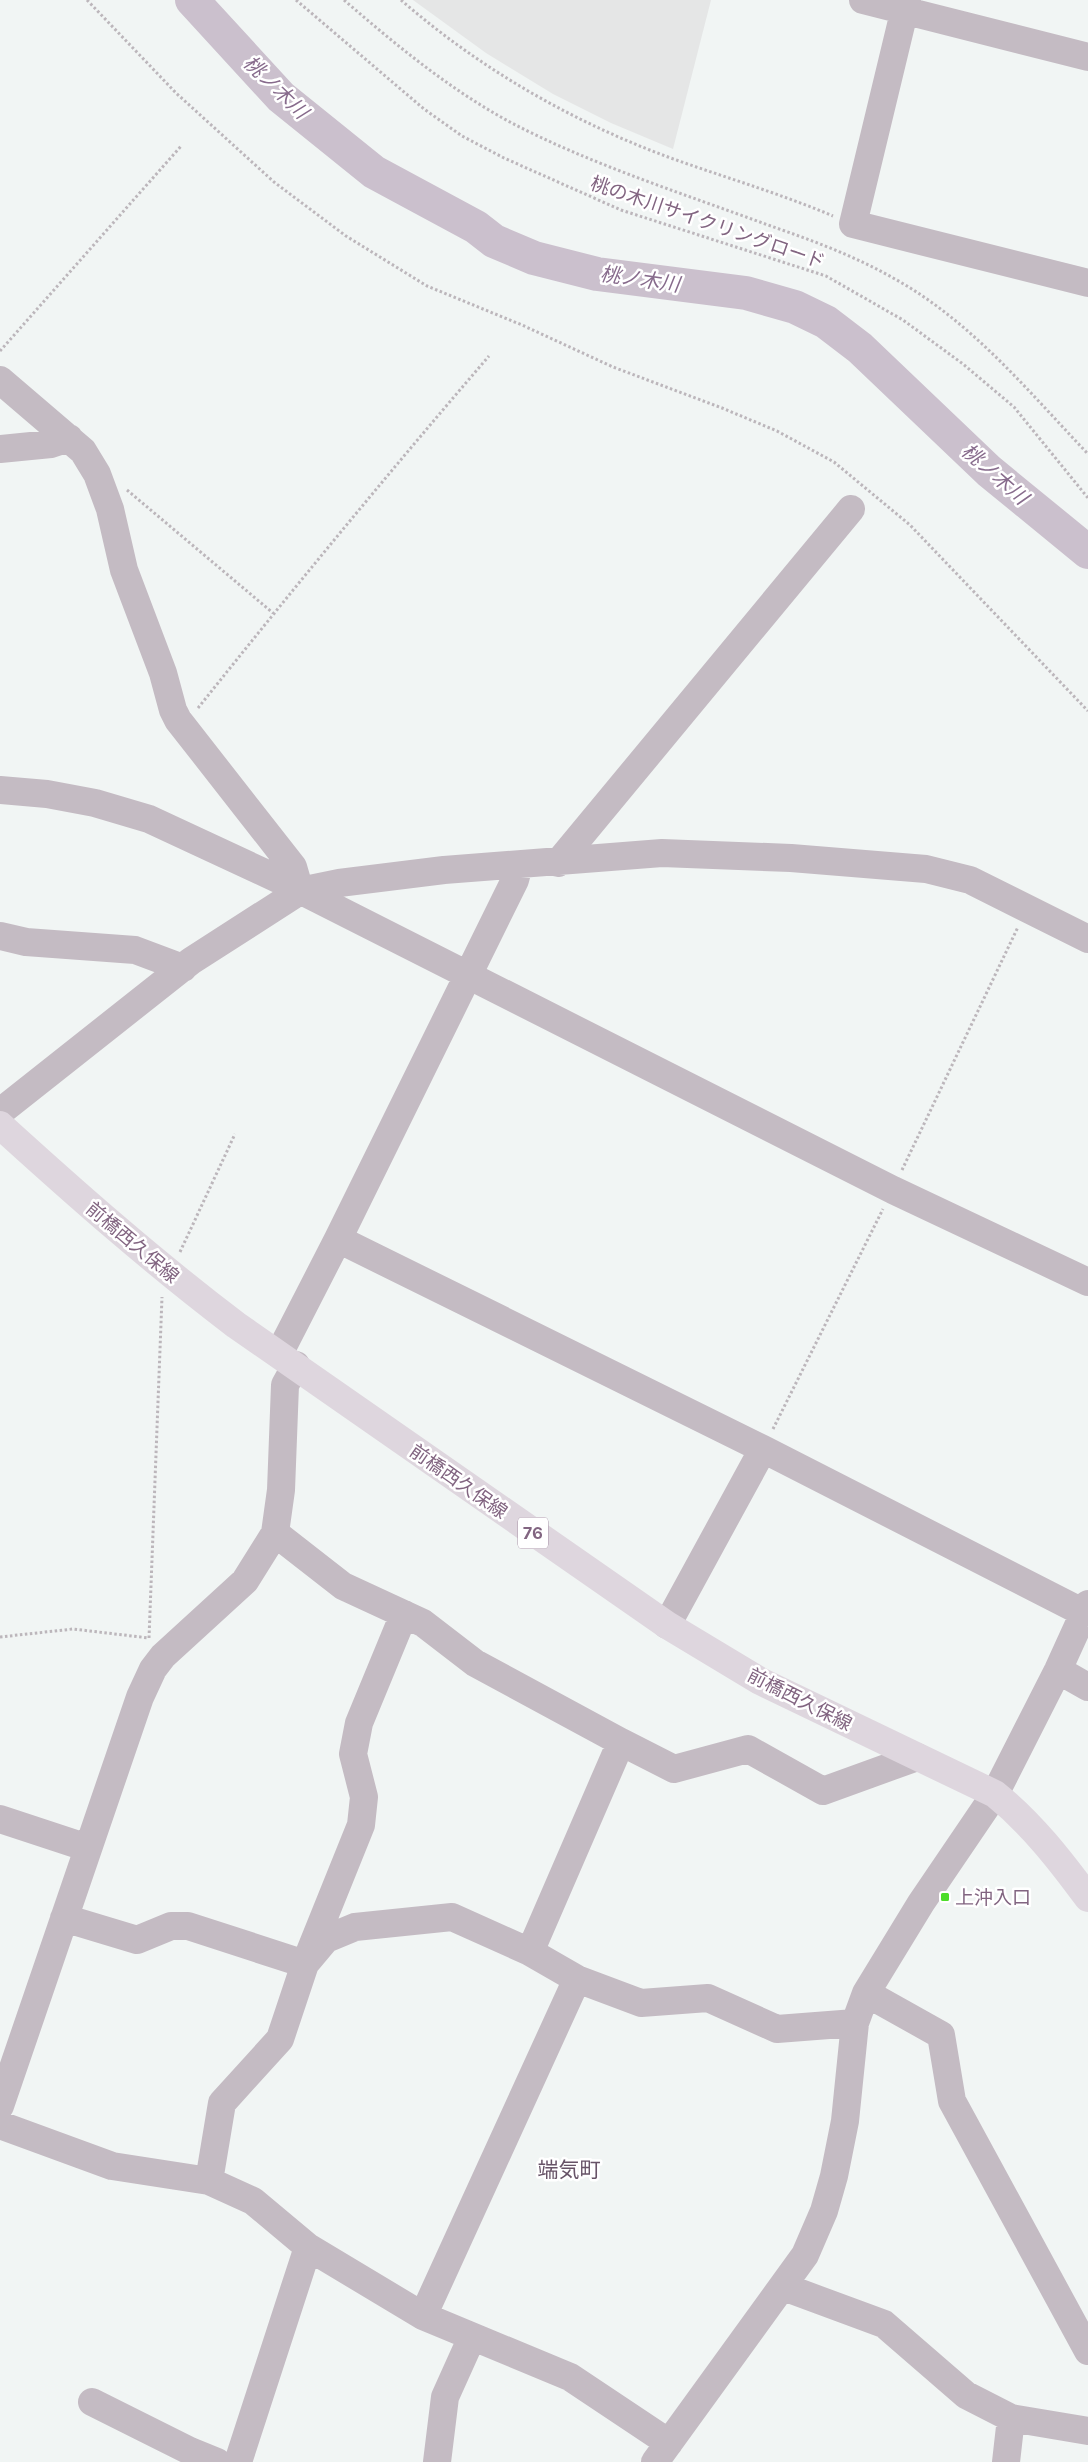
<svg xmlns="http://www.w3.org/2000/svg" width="1088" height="2462" font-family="Karla,'Noto Sans JP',sans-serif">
<rect width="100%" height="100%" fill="#f1f5f4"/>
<!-- built -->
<path fill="#e5e6e6" d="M413 0H711L673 149 611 123 553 94 486 53Z"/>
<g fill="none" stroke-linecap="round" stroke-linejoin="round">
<!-- river -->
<path stroke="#cbc0cd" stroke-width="34" d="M192 0 281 97 374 172 476 227 494 241 534 258 597 274 746 293 795 307 826 322 860 348 989 471 1088 552"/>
<!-- path -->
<path stroke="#bcb6bb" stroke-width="3" stroke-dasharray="2.5 2.5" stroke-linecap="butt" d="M87 0 176 93 274 182 346 236 427 286 522 325 613 367 722 408 777 431 834 462 910 525 1088 711
M296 0 424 109 462 136 504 158 621 210 826 276 903 320 963 364 1014 407 1088 498
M344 0C396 45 448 88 508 121 587 163 684 194 768 225 811 240 855 256 895 279 972 322 1028 391 1088 454
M401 0C479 68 571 121 668 157 723 177 779 193 833 216
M0 351 182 145
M127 490 273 613
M198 708C293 589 390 471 489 356
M902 1170 1018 927
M180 1252 235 1134
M773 1429 883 1209
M0 1637 73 1629 149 1638
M149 1638 162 1297"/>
<!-- minor -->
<path stroke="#c4bbc3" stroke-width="28" d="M863 0 1088 57
M907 0 853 224 1088 283
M0 380 83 451 97 474 110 509 124 570 163 673 173 710 178 720 293 867 300 891
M0 449 51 444 69 438
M0 790 47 794 95 803 149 819 278 879 893 1190 1088 1282
M558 863 851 509
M0 936 26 942 135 950 183 968
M0 1112 191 961 300 891 339 883 444 870 662 853 791 858 926 869 970 880 1088 939
M338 1239 763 1449 1084 1613
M279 1354 338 1239 515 880 519 865
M275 1533 343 1586 423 1623 475 1663 621 1742 530 1952
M667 1625 763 1449
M1058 1670 1088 1687
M621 1742 674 1769 748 1749 823 1791 917 1757
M0 1819 88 1848
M64 1918 137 1940 171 1926H188L305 1964 361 1825 364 1797 353 1754 359 1723 404 1614
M866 1993 941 2035 952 2101 1088 2351
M0 2106 140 1697 153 1669 163 1656 245 1581 275 1533 281 1490 285 1385 296 1365
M0 2125 112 2166 209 2181 253 2201 308 2247 423 2316 570 2377 669 2443
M209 2181 222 2103 280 2039 305 1964 326 1939 355 1927 452 1917 530 1952 577 1979 641 2003 708 1998 777 2029 855 2023
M784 2287 884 2324 966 2395 1011 2418 1088 2431
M423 2316 577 1979
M92 2402 190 2451 217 2462
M238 2462 308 2247
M437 2462 445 2397 472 2337
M655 2462 805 2255 824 2211 834 2176 845 2121 855 2023 866 1993 921 1903 995 1794 1058 1670 1088 1604
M1006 2462 1011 2418"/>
<!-- major -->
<path stroke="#ded6de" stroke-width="28" d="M0 1125C77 1195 153 1262 236 1325L667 1625 760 1681 995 1794C1032 1824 1060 1860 1088 1898"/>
</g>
<!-- markers -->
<rect fill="#4ddd2a" stroke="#fff" stroke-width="2" x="940" y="1892" width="10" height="10" rx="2.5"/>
<g text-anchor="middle" stroke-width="5" stroke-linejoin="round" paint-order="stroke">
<!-- shield labels -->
<rect fill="#fff" stroke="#a893a7" stroke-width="1" x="518" y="1517.5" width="30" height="31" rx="4"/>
<g font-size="18" font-weight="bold" fill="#826581">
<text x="533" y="1539">76</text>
</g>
<!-- street labels -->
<g font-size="19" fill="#826581" stroke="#fff">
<text transform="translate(708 222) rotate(19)" y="7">桃の木川サイクリングロード</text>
<text transform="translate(133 1242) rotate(40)" y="7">前橋西久保線</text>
<text transform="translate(459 1481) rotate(35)" y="7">前橋西久保線</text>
<text transform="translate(800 1699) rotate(27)" y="7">前橋西久保線</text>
</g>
<!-- poi labels -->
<g font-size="19" fill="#826581" stroke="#fff" text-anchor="start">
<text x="955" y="1904">上沖入口</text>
</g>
<!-- water labels -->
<g font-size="20" font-style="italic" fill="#876b8c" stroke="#fff">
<text transform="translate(276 87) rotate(44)" y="7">桃ノ木川</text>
<text transform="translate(640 279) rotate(8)" y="7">桃ノ木川</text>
<text transform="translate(995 474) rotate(41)" y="7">桃ノ木川</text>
</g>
<!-- quarter labels -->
<g font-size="21" fill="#675367" stroke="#fff">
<text x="569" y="2177">端気町</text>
</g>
</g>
</svg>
